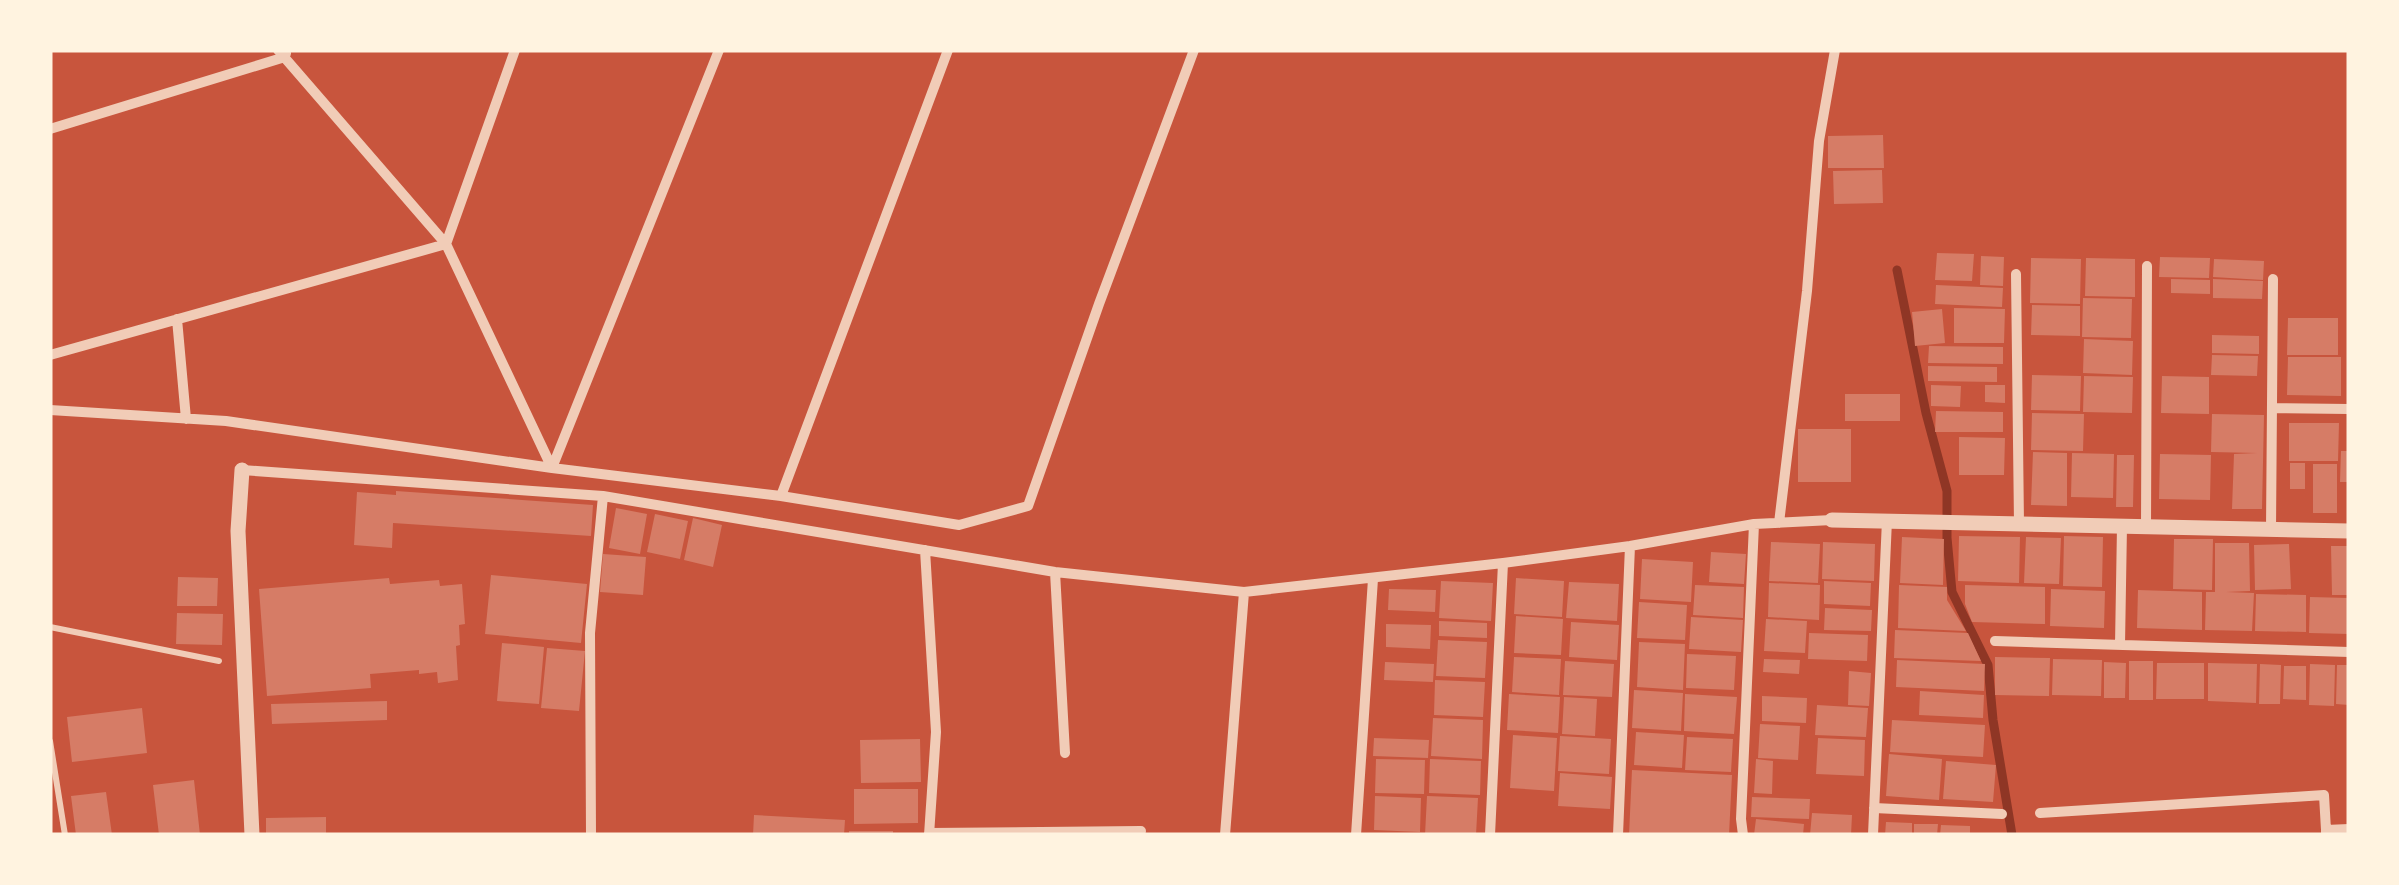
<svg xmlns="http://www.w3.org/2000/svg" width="2399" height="885" font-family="'Work Sans',sans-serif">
<rect width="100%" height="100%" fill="#c8553d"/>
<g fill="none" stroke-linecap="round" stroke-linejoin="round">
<!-- stream -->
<path stroke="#8f3625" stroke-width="9" d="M1897 270 1926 413 1947 491V538L1952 592 1988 665 1993 720 2012 835"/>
</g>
<!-- building -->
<path fill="#d67c66" d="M1883 135 1884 168H1828V136Z
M1882 170 1883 203 1834 204 1833 171Z
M1937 253 1974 254 1972 281 1935 280Z
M1981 256 2004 257 2003 286 1980 285Z
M2160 257 2210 258 2209 278 2159 277Z
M2031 258 2081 259 2080 304 2030 303Z
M2086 258 2135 259V297L2085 296Z
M2214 259 2264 261 2263 280 2213 277Z
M2171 279 2210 280V294L2171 293Z
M2213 279 2263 281 2262 299 2213 298Z
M1936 285 2003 288 2002 307 1935 304Z
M2083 298 2132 299 2131 338 2082 337Z
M2032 305 2080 306V336L2031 335Z
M1954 308 2005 309 2004 343H1954Z
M1942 309 1945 343 1915 346 1912 312Z
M2288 318H2338V355H2287Z
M2212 335 2259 336V354L2212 353Z
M2084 339 2133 341 2132 375 2083 373Z
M1929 346 2003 347V364L1928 363Z
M2212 355 2258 356 2257 376 2211 375Z
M2288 357H2341V396L2287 395Z
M1928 366 1997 367V382L1928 381Z
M2032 375 2081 376 2080 411 2031 410Z
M2084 376 2133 377 2132 413 2083 412Z
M2162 376 2209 377V414L2161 413Z
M1931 385 1961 386 1960 407 1931 406Z
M1985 385H2005V403L1985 402Z
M1845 394H1900V421H1845Z
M1936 411 2003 412V432H1935Z
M2032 413 2084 414 2083 451 2031 450Z
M2212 414 2264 415 2262 509H2232L2234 454 2257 453 2211 452Z
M2289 423H2339L2338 461H2289Z
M1798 429H1851V482H1798Z
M1959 437 2005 438 2004 475H1959Z
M2341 451H2349V482H2340Z
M2033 452 2067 453V506L2031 505Z
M2072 453 2114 454 2113 498 2071 497Z
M2160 454 2211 455 2210 500 2159 499Z
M2117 455H2134L2133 507H2116Z
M2290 463H2305V489H2290Z
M2313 464H2337V513H2313Z
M396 491 593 505 591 536 393 523 392 548 354 545 357 492 396 495Z
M616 508 647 514 640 554 609 548Z
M655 514 688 521 680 559 647 552Z
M693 518 722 525 713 567 684 560Z
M1959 536 2020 537 2019 583 1958 581Z
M2064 536 2103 537 2102 587 2063 586Z
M1902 537 1944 539 1943 585 1900 583Z
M2026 537 2061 538 2059 584 2024 583Z
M2174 539H2213L2212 590 2173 589Z
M1771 542 1820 544 1818 583 1769 581Z
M1823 542 1875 544 1874 581 1822 579Z
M2215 543H2249L2250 591 2226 592 2254 593 2252 631 2205 630 2206 592H2215Z
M2289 544 2291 589 2255 590 2254 545Z
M2331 546H2349V595H2332Z
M1711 552 1746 554 1744 584 1709 582Z
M603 554 646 557 643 595 600 592Z
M1642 559 1693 562 1691 602 1640 599Z
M491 575 587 584 581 643 485 634Z
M178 577 218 578 217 606H177Z
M389 578 390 584 439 580 440 586 462 584 465 624 459 625 460 645 456 646 458 680 438 683 437 672 419 674V670L370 674 371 688 267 696 259 589Z
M1516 578 1564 581 1562 617 1514 614Z
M1441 581 1493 583 1491 621 1439 618Z
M1824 581 1871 583 1870 606 1824 604Z
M1569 582 1619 584 1617 621 1566 618Z
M1769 583 1820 585 1819 620 1768 617Z
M1695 585 1744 587 1743 618 1693 615Z
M1899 585 1947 587V600L1966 631 1898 628Z
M1965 585 2045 587V624L1972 622 1965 604Z
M1389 589 1436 590 1435 612 1388 610Z
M2051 589 2105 591 2104 628 2050 626Z
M2138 590 2202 592V630L2137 628Z
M2256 594 2306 595V632L2255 631Z
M2310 597 2349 598V634L2309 633Z
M1639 602 1687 605 1685 640 1637 638Z
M1825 608 1872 610 1871 631 1824 630Z
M177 613 223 614 222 645 176 644Z
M1516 616 1563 619 1561 655 1514 653Z
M1691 617 1743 620 1741 652 1689 649Z
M1766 619 1807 621 1805 653 1764 651Z
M1439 621 1487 623V638L1439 636Z
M1571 622 1619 625 1617 660 1569 657Z
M1386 624 1431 625 1430 649 1386 647Z
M1895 630 1968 633 1981 661 1894 658Z
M1809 633 1868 635 1867 661 1808 659Z
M1438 640 1487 642 1485 678 1436 676Z
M1639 642 1685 644 1683 690 1637 687Z
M502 643 544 647 539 704 497 701Z
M547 648 585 651 579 711 541 708Z
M1687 654 1736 656 1734 690 1686 688Z
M1514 657 1561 659 1559 695 1512 692Z
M1995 657 2050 658 2049 696 1995 695Z
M1764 659 1800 660 1799 674 1763 672Z
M2053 659 2102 660 2101 696 2052 695Z
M1897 660 1985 664 1984 691 1896 687Z
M1565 661 1614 664 1612 697 1563 695Z
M2129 661H2153V700H2129Z
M1385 662 1434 664 1433 682 1384 680Z
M2104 662 2126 663 2125 698H2104Z
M2157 663H2204V699H2156Z
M2208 663 2257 664 2256 703 2208 701Z
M2260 664 2281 665 2280 704H2259Z
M2310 664 2335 665 2334 706 2309 705Z
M2337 665H2349V705L2336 704Z
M2284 666H2306V700L2283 699Z
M1849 671 1871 673 1869 706 1848 705Z
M1435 680 1485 682 1483 717 1434 715Z
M1634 690 1683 693 1681 731 1632 728Z
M1920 691 1984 695 1983 718 1919 715Z
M1509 694 1560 697 1558 733 1507 730Z
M1685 694 1737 697 1734 734 1684 731Z
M1762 696 1807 698 1806 723 1762 721Z
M1564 697 1597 699 1595 736 1562 734Z
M387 701V720L272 724 271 704Z
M1817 705 1868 708 1866 737 1815 735Z
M142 708 147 753 72 762 67 717Z
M1433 718 1483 720 1482 759 1431 756Z
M1892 720 1985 725 1983 757 1890 752Z
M1760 724 1800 726 1798 760 1758 758Z
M1636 732 1684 735 1682 768 1634 765Z
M1513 735 1557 738 1554 791 1510 788Z
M1560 736 1611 739 1609 774 1558 771Z
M1687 737 1733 739 1731 772 1685 770Z
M1374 738 1429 740 1428 758 1373 756Z
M1818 738 1865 740 1864 776 1816 774Z
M920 739 921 782 861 783 860 740Z
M1889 754 1942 759 1939 800 1886 796Z
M1376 759 1425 760 1424 794 1375 793Z
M1430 759 1481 761 1480 795 1429 793Z
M1756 759 1773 761 1772 794 1754 793Z
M1946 761 1996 765 1993 802 1943 799Z
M1632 770 1732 775 1729 835H1629Z
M1560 773 1612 777 1610 809 1558 806Z
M194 780 200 835H159L153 785Z
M854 789H918V823L854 824Z
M106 792 112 835H76L71 796Z
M1375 796 1421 798 1420 832 1374 830Z
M1427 796 1478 798 1476 835H1425Z
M1752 797 1810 799 1809 819 1751 817Z
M1812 813 1852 815 1851 835H1810Z
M754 815 845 820 844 835H753Z
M326 817V835H266V818Z
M1756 819 1804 824 1803 835H1754Z
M1886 822 1912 823V835H1885Z
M1914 824H1938L1937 835H1914Z
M1941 825 1970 826V835H1940Z
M849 831H893V835H849Z"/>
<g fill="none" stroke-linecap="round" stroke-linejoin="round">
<!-- service -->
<path stroke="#f1ccb7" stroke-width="6" d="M50 627 219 661
M50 741 65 835"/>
<!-- minor -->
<path stroke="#f1ccb7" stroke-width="10" d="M278 50 446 244 552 468
M719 50 552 468 781 496 959 525 1028 506 1099 304 1194 50
M50 129 285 57 286 53
M2016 274 2019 524
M177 319 186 419
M50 355 446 244 515 50
M2272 408 2349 409
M50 410 226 421 552 468
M242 470 603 496 1055 572 1244 592 1503 563 1630 546 1754 524 1832 520
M781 496 948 50
M1779 523 1807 291 1819 141 1835 50
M2146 527 2147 266
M2271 529 2273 279
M925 550 936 732 929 835
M1055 572 1065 753
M1995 641 2349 652
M2120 645 2122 526
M1874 808 2002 814
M2040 813 2324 795 2326 830
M929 833 1141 831
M591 835 590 633 603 496
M1225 835 1244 592
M1356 835 1373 579
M1490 835 1503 563
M1618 835 1630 546
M1743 835 1741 819 1754 524
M1873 835 1887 520
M2326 835V830L2349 829"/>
<!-- tertiary -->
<path stroke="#f1ccb7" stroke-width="15" d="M242 470 238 531 252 835
M1832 520 2349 531"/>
</g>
<!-- border -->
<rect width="2399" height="885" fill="none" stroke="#fff3e0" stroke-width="105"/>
</svg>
